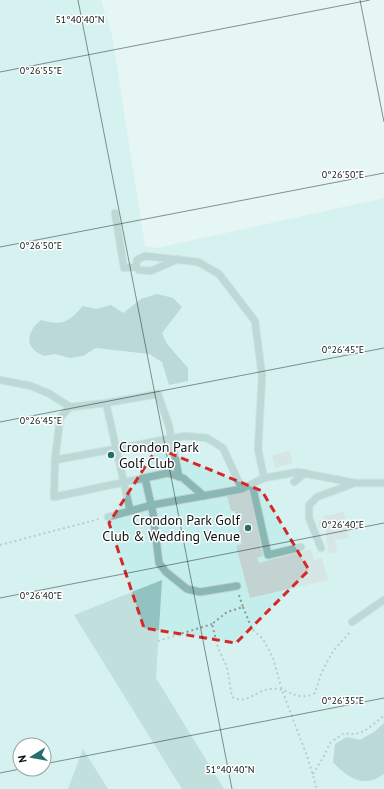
<svg xmlns="http://www.w3.org/2000/svg" width="384" height="789" font-family="'PT Sans',sans-serif">
<rect width="100%" height="100%" fill="#e5f5f4"/>
<!-- green -->
<path fill="#c3eeeb" fill-rule="evenodd" d="M0 0H101L112 35 145 246 157 248 384 198V789H0ZM20 745H44V769H20Z"/>
<!-- forest -->
<path fill="#93c3c0" d="M162 580 156 678 224 789H182L74 615Z
M83 749 108 789H68Z"/>
<!-- water -->
<path fill="#87b6b4" d="M157 294 173 298 182 307 162 333 167 344 188 368V381L169 385 162 362 149 354 96 348 83 356 70 358 55 354 44 356C41 354 35 352 33 349 24 339 33 326 41 320 64 326 68 322 83 306L97 309 111 305 123 313 141 299Z
M384 723V774C363 789 348 778 333 762L335 744 347 737 360 740 374 732Z"/>
<!-- building -->
<path fill="#c3d3d2" d="M289 451 293 463 275 468 272 456Z
M249 487 263 556 257 558 259 563 311 549 314 560 322 558 328 580 250 598 236 546 242 544 235 511H231L226 492Z
M344 512 349 538 335 540 337 552 329 554 325 527 319 528 318 521 324 519 323 516Z"/>
<g fill="none" stroke-linecap="round" stroke-linejoin="round">
<defs>
<path id="lane" d="M115 213 124 268 136 267
M178 259 151 271 139 270 136 267 137 260 145 256 198 262 219 274 255 321 262 376 258 449 264 478 298 472 355 483H384
M0 380 31 386 50 394 70 407 106 403 130 510
M106 403 158 394 169 426 179 477
M55 460 60 418 70 407
M145 478 153 513 159 563 166 572 187 589 200 592 237 586
M294 482 305 473
M252 484 268 555 301 547
M204 496 183 478 168 473 54 497 55 460 185 436 207 438 223 448 242 489 264 478
M108 517 152 505 242 489
M321 548 309 518V505L317 497 355 483
M352 622 384 600"/>
</defs>
<!-- lane casing -->
<use href="#lane" stroke="#c3d1d0" stroke-width="9"/>
<!-- path -->
<path stroke="#8b9796" stroke-width="2" stroke-dasharray="2 3" stroke-linecap="butt" d="M0 545 99 519
M239 595 243 607 227 612 212 624 218 648 227 667 232 697C247 705 255 691 270 689 288 686 295 703 315 693L321 674 333 651 351 631
M243 607 252 629 263 639 273 658 282 690 307 756 317 789
M158 641 212 624
M313 774 323 758 330 743 344 733C364 737 368 727 384 716"/>
<!-- lane -->
<use href="#lane" stroke="#88b7b4" stroke-width="7"/>
</g>
<!-- marked area -->
<path d="M0 0H384V789H0ZM157 448 262 491 309 570 236 643 144 628 109 523Z" fill="#e5f5f4" fill-opacity=".55" fill-rule="evenodd"/>
<path fill="none" stroke="#d62828" stroke-width="3" stroke-dasharray="8 5" stroke-linejoin="round" d="M157 448 262 491 309 570 236 643 144 628 109 523Z"/>
<!-- ticks -->
<path fill="none" stroke="#0e1313" stroke-width="1" stroke-opacity="0.45" d="M78 0 232 789M360 0 384 122M0 72 370 0M0 247 384 173M0 422 384 348M0 598 384 523M44 764 384 698M0 773 20 769"/>
<!-- markers -->
<g fill="#246f6c" stroke="#fff" stroke-width="1.5">
<circle cx="111" cy="455" r="4"/>
<circle cx="248" cy="528" r="4"/>
</g>
<g text-anchor="middle" stroke-width="3" stroke-linejoin="round" paint-order="stroke">
<!-- poi labels -->
<g font-size="14" fill="#0e1313" stroke="#fff" text-anchor="start">
<text x="119" y="452">Crondon Park<tspan x="119" dy="16">Golf Club</tspan></text>
<text x="240" y="525" text-anchor="end">Crondon Park Golf<tspan x="240" dy="16">Club &amp; Wedding Venue</tspan></text>
</g>
</g>
<g font-size="10" text-anchor="middle" fill="#0e1313" stroke="#fff" stroke-width="3" stroke-linejoin="round" paint-order="stroke">
<text x="80" y="23">51°40'40"N</text>
<text x="41" y="74">0°26'55"E</text>
<text x="343" y="178">0°26'50"E</text>
<text x="41" y="249">0°26'50"E</text>
<text x="343" y="353">0°26'45"E</text>
<text x="41" y="424">0°26'45"E</text>
<text x="343" y="528">0°26'40"E</text>
<text x="41" y="599">0°26'40"E</text>
<text x="343" y="704">0°26'35"E</text>
<text x="230" y="773">51°40'40"N</text>
</g>
<!-- north arrow -->
<g transform="translate(32 757) rotate(259)"><circle r="19" fill="#ffffff" stroke="#9fa1a1"/>
<path d="M0-3L7 15L0 10L-7 15Z" fill="#246f6c"/>
<text y="-6" font-size="11" font-weight="bold" text-anchor="middle" fill="#0e1313">N</text>
</g>
</svg>
